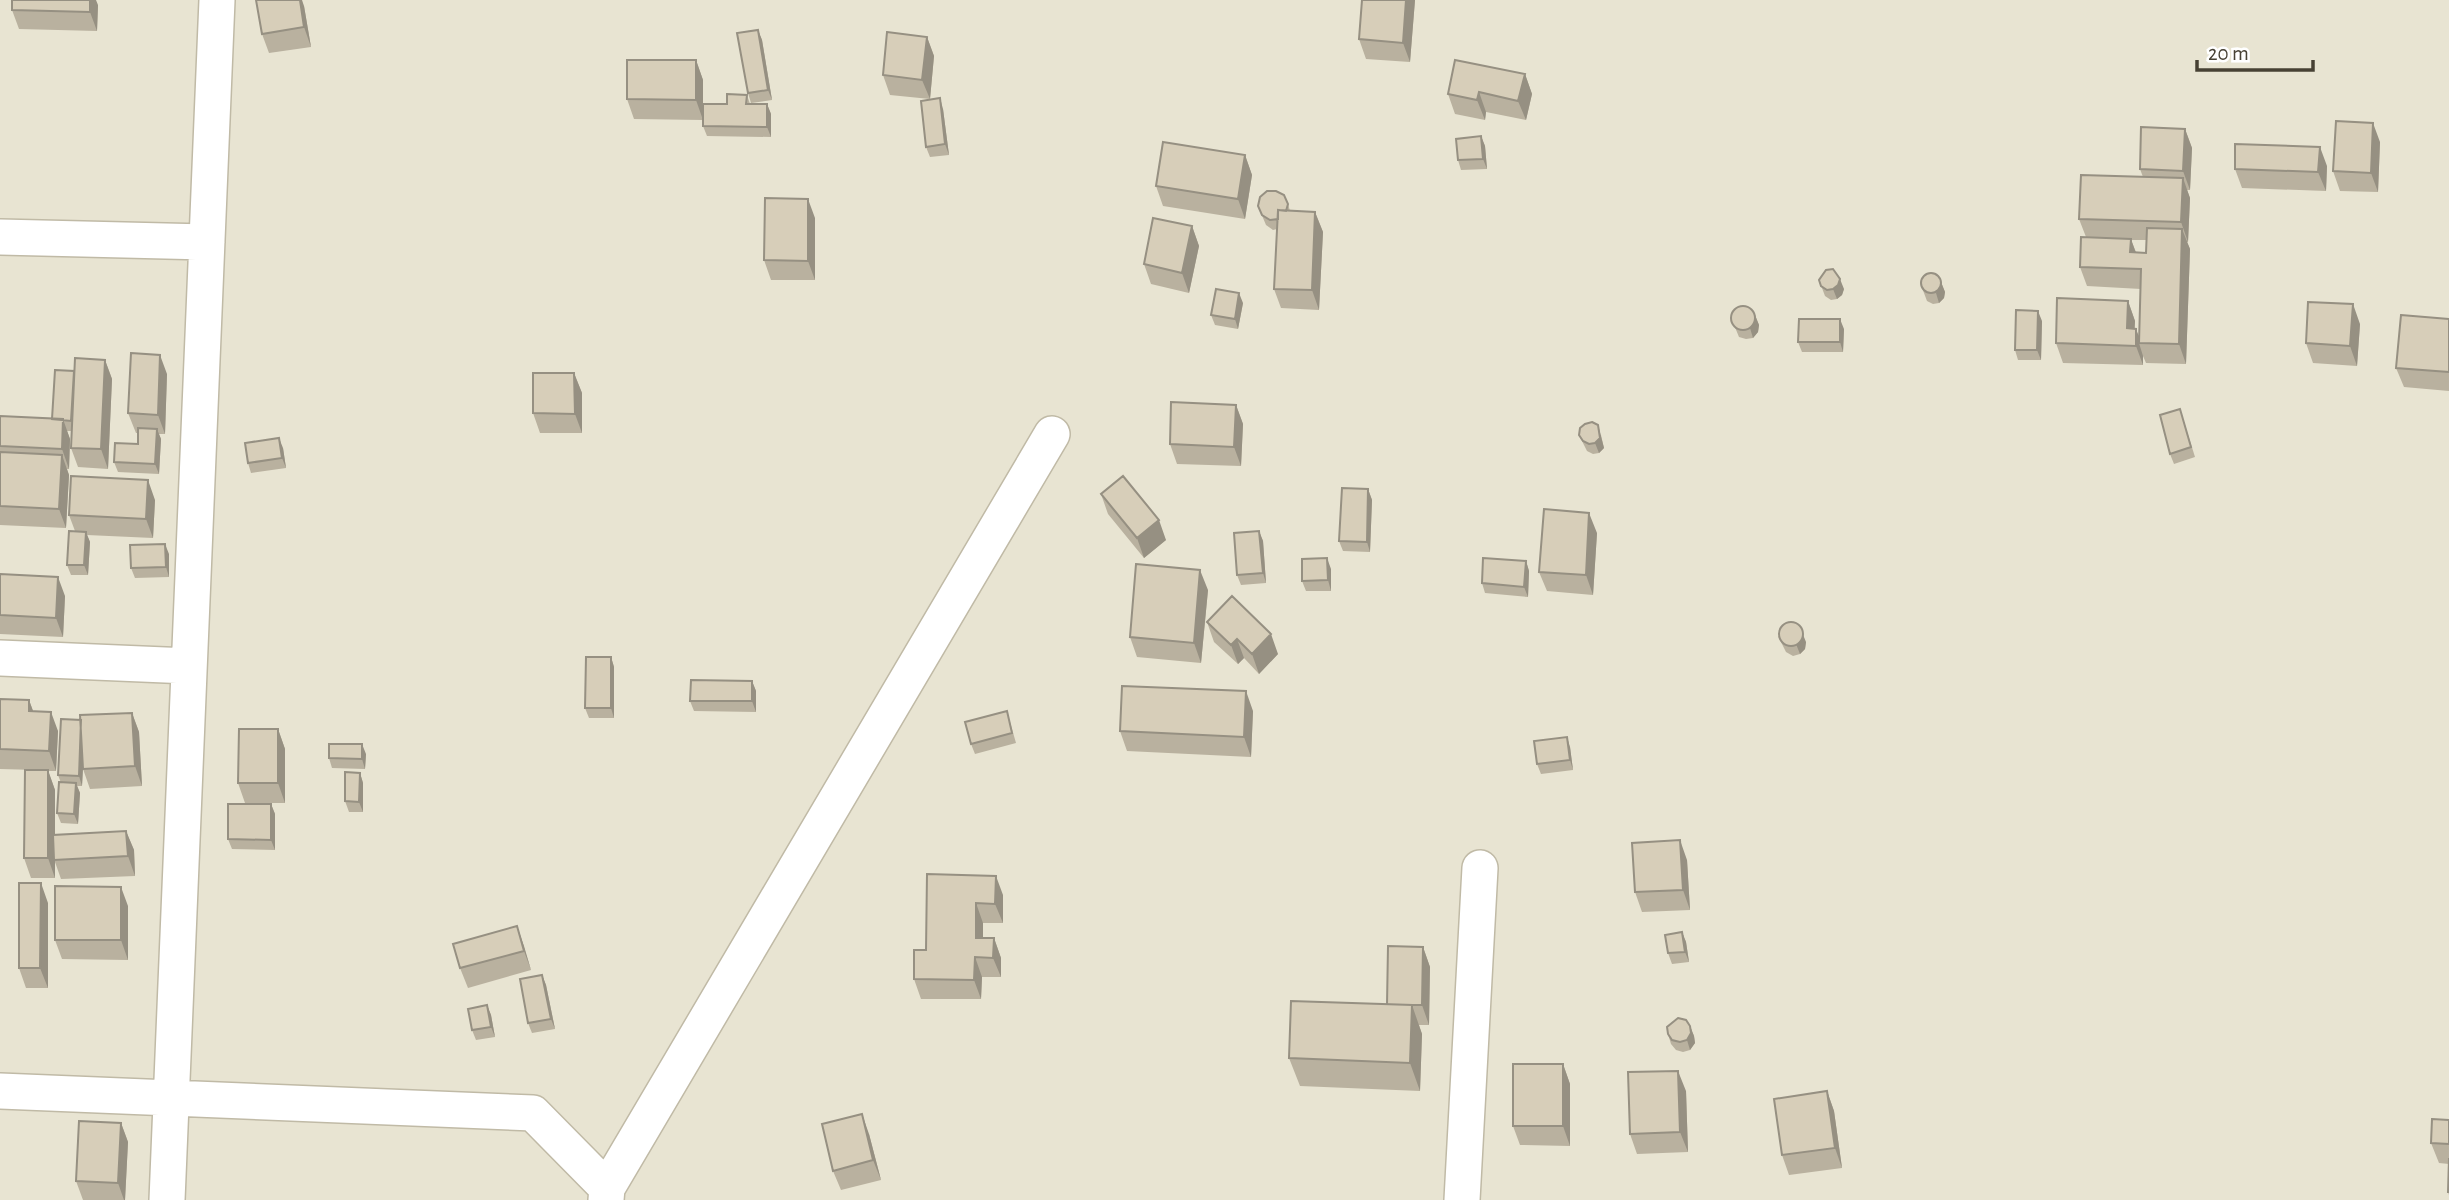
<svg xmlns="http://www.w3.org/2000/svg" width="2449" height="1200" font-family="'Alegreya Sans',sans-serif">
<rect width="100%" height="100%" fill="#f4f1e4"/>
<!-- residential -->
<path fill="#e8e4d2" d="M0 0H2449V1200H0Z"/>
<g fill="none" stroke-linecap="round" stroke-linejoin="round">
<defs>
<path id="minor" d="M0 237 207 242
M0 658 189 666
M0 1091 533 1113 607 1188
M167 1200 217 0
M606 1200 607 1188 1052 434
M1462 1200 1480 868"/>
</defs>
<!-- minor casing -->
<use href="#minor" stroke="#c0baa6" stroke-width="38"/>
<!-- minor -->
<use href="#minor" stroke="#fff" stroke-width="35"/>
</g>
<!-- wall -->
<path fill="#b9b19f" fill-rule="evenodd" d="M1362 0H1415L1410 62 1366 59 1359 39Z
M98 5 97 31 19 29 12 10Z
M304 6 311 47 269 53 262 34Z
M758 30 762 40 772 100 751 103 748 93Z
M927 37 934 56 930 99 890 95 883 75Z
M696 60 703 80V120L634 119 627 99Z
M1525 74 1532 94 1526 120 1486 112 1485 120 1455 114 1448 94Z
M747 95 750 104H767L771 114V137L707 136 703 126 727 104Z
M943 109 949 155 930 157 926 147Z
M2185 129 2192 148 2190 190H2187L2190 198 2188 242H2187L2190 249 2186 364 2146 363 2143 356V365L2063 363 2056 343 2128 301 2135 321 2134 329 2139 336 2141 289 2087 286 2080 267 2086 237 2079 219 2143 177 2140 169ZM2131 240H2146V253L2136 252Z
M1481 136 1485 146 1487 169 1461 170 1458 160Z
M2380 142 2378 192 2340 191 2333 171Z
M1245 155 1252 175 1245 219 1163 206 1156 186Z
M2327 166 2326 191 2242 188 2235 169Z
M1288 204 1290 211 1315 212 1323 232 1319 310 1281 308 1274 289 1277 229 1273 230 1266 225 1258 206Z
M815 218V280H771L764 260Z
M1192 226 1199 246 1189 293 1151 284 1144 264Z
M1819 280 1844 289 1842 295 1837 299 1831 300 1825 296Z
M1941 282 1945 292 1944 298 1939 303 1933 304 1927 301 1921 285Z
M1243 303 1238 329 1215 325 1211 315Z
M1755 315 1759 325 1758 332 1753 338 1746 339 1739 337 1732 320Z
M2449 319V391L2404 387 2396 368Z
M2042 321 2041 360H2018L2015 350Z
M2360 324 2357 366 2313 363 2306 343Z
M1844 329 1843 352H1802L1798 342Z
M105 360 112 379 108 469 78 467 71 448 72 431H67L70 439 69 469H67L69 475 66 528 0 525V416L52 419 74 371Z
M574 373 582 393V433H540L533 413Z
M167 374 165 434H159L161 439 159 474 118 472 114 462 138 444V433H136L128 413Z
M1236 405 1243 424 1241 466 1177 464 1170 444Z
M2180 409 2195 457 2174 464 2170 454Z
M1579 435H1601L1604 448 1599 453 1593 454 1587 451Z
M283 448 286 468 251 473 248 463Z
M1368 489 1372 500 1370 552 1343 551 1339 541Z
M1101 494 1166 540 1144 558 1108 514Z
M155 500 153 538 87 535 90 542 88 575H71L67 565 75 531 69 515Z
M1259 531 1263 541 1266 583 1241 585 1237 575Z
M1597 533 1593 595 1547 591 1539 572Z
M169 554V577L135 578 131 568Z
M1526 561 1529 571 1528 597 1485 593 1482 583Z
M1331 569V591H1306L1302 581Z
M0 574 65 596 63 637 0 634Z
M1208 590 1201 663 1137 657 1130 637Z
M1207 622 1278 654 1259 674 1244 658 1238 664 1214 642Z
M1778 636 1806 642 1805 649 1800 654 1793 656 1786 652Z
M611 657 614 667V718H589L585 708Z
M752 681 756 691V712L694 711 690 701Z
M0 699 29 700 33 711 58 731 56 771H48L55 790V835L126 831 134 850 135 876 61 879 55 862V878H31L24 858 37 770 0 769Z
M1253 711 1251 757 1127 751 1120 731Z
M132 713 139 732 142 786 90 789 83 769 82 786H77L80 793 78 824 61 823 57 813 61 783 58 775 81 720Z
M1010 722 1016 743 975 754 971 744Z
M278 729 285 749V803H245L238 783Z
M1570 747 1573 770 1541 774 1537 764Z
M366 754 365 769 332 768 329 758Z
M360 773 363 783V812H349L345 801Z
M271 804 275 814V850L232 849 228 839Z
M1687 860 1690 910 1642 912 1635 892Z
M927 874 1003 895V923H983V938H994L1001 958V977H982L981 999H921L914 979 926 950Z
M48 903V988H26L19 968Z
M128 906V960L62 959 55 940Z
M517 926 531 970 468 988 460 968Z
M1682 932 1686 942 1689 962 1672 964 1668 953Z
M1423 947 1430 967 1429 1025H1419L1422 1034 1420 1091 1300 1086 1289 1058 1387 1004Z
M542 975 546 985 555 1029 532 1033 528 1023Z
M487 1005 491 1015 495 1037 476 1040 472 1030Z
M1690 1026 1694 1036 1695 1043 1690 1050 1683 1052 1676 1050 1671 1044 1668 1034Z
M1563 1064 1570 1084V1146L1520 1145 1513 1126Z
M1686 1091 1688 1152 1637 1154 1630 1134Z
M1827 1091 1834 1111 1842 1168 1789 1175 1782 1155Z
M2449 1120V1195L2448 1192 2449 1164 2439 1163 2431 1143Z
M121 1123 128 1142 125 1200H83L76 1181Z
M869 1134 881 1180 841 1190 833 1171Z"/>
<!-- shaded-wall -->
<path fill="#969082" d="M90 0H96L98 5 97 31 90 12Z
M300 0H302L304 6 311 47 304 27Z
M1406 0H1415L1410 62 1403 43Z
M758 30 762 40 772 100 768 90Z
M927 37 934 56 930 99 922 80Z
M696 60 703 80V120L696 100Z
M1525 74 1532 94 1526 120 1518 101Z
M1479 92 1486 112 1485 120 1477 100Z
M940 98 943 109 949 155 945 144Z
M767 104 771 114V137L767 127Z
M2373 123 2380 142 2378 192 2371 173Z
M2185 129 2192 148 2190 190 2183 171Z
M1481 136 1485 146 1487 169 1483 159Z
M2320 147 2327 166 2326 191 2318 172Z
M1245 155 1252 175 1245 219 1238 199Z
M2183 178 2190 198 2188 242 2181 222Z
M808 199 815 218V280L808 261Z
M1315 212 1323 232 1319 310 1312 290Z
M1192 226 1199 246 1189 293 1182 273Z
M2182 229 2190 249 2186 364 2179 344Z
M2131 239 2138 259 2130 252Z
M1840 279 1844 289 1842 295 1837 299 1833 289Z
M1941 282 1945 292 1944 298 1939 303 1936 293Z
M1239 293 1243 303 1238 329 1235 319Z
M2128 301 2135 321 2134 345 2127 328Z
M2353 304 2360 324 2357 366 2350 346Z
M2038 311 2042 321 2041 360 2037 350Z
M1755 315 1759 325 1758 332 1753 338 1750 328Z
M1840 319 1844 329 1843 352 1840 342Z
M2136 329 2142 344 2139 343 2143 356V365L2136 346Z
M160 355 167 374 165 434 158 415Z
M105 360 112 379 108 469 101 449Z
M574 373 582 393V433L575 414Z
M1236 405 1243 424 1241 466 1234 447Z
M63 419 70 439 69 469 62 449Z
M1598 425 1604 448 1599 453 1595 443Z
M157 429 161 439 159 474 155 464Z
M279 438 283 448 286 468 282 458Z
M62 455 69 475 66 528 59 509Z
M148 480 155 500 153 538 146 519Z
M1368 489 1372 500 1370 552 1367 542Z
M1589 513 1597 533 1593 595 1586 575Z
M1159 520 1166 540 1144 558 1137 538Z
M1259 531 1263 541 1266 583 1263 573Z
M86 532 90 542 88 575 84 565Z
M165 544 169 554V577L166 567Z
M1327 558 1331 569V591L1328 580Z
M1526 561 1529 571 1528 597 1524 587Z
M1200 570 1208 590 1201 663 1194 643Z
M58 577 65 596 63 637 56 618Z
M1802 632 1806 642 1805 649 1800 654 1796 644Z
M1271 634 1278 654 1259 674 1252 654Z
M1237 639 1244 658 1238 664 1231 645Z
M611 657 614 667V718L611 708Z
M752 681 756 691V712L752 701Z
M1246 691 1253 711 1251 757 1244 737Z
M29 700 36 719 29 711Z
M51 712 58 731 56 771 49 751Z
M132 713 139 732 142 786 135 766Z
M81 720 85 730 82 786 79 776Z
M278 729 285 749V803L278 783Z
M1567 737 1570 747 1573 770 1570 760Z
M362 744 366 754 365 769 362 759Z
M48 770 55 790V878L48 858Z
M360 773 363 783V812L359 802Z
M76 783 80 793 78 824 74 814Z
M271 804 275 814V850L271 840Z
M126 831 134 850 135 876 128 856Z
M1680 840 1687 860 1690 910 1683 890Z
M996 876 1003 895V923L995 904Z
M41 883 48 903V988L40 968Z
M121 887 128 906V960L121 940Z
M976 903 983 923V957L976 938Z
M517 926 524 946 531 970 524 951Z
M1682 932 1686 942 1689 962 1685 952Z
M994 938 1001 958V977L993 958Z
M1423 947 1430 967 1429 1025 1422 1005Z
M975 957 982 977 981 999 974 980Z
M542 975 546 985 555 1029 551 1019Z
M487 1005 491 1015 495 1037 491 1027Z
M1412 1005 1422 1034 1420 1091 1410 1063Z
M1690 1026 1694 1036 1695 1043 1690 1050 1687 1040Z
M1563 1064 1570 1084V1146L1563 1126Z
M1678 1071 1686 1091 1688 1152 1680 1132Z
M1827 1091 1834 1111 1842 1168 1835 1148Z
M862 1114 869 1134 881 1180 873 1160Z
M121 1123 128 1142 125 1200H124L118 1183Z"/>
<!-- building -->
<path fill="#d7ceb9" stroke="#969082" stroke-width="2" d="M12 0H90V12L12 10Z
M256 0H300L304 27 262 34Z
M1362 0H1406L1403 43 1359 39Z
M758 30 768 90 748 93 737 33Z
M887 32 927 37 922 80 883 75Z
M627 60H696V100L627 99Z
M1455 60 1525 74 1518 101 1479 92 1477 100 1448 94Z
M727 94 747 95 746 104H767V127L703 126V104H727Z
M940 98 945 144 926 147 921 101Z
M2336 121 2373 123 2371 173 2333 171Z
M2141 127 2185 129 2183 171 2140 169Z
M1481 136 1483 159 1458 160 1456 139Z
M1163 142 1245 155 1238 199 1156 186Z
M2235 144 2320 147 2318 172 2235 169Z
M2081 175 2183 178 2181 222 2079 219Z
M1267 191H1276L1284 195 1288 204 1286 211 1278 210V219L1270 220 1262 215 1258 206 1260 197Z
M765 198 808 199V261L764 260Z
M1278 210 1315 212 1312 290 1274 289Z
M1153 218 1192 226 1182 273 1144 264Z
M2147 228 2182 229 2179 344 2139 343 2141 269 2080 267 2081 237 2131 239 2130 252 2146 253Z
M1833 269 1840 279 1838 285 1833 289 1827 290 1821 286 1819 280 1826 270Z
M1921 283a10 10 0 1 1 20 0a10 10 0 1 1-20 0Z
M1216 289 1239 293 1235 319 1211 315Z
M2057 298 2128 301 2127 328 2136 329V346L2056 343Z
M2308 302 2353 304 2350 346 2306 343Z
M1731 318a12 12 0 1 1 24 0a12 12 0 1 1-24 0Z
M2016 310 2038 311 2037 350H2015Z
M2401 315 2449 319V372L2396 368Z
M1799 319H1840V342H1798Z
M131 353 160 355 158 415 128 413Z
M75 358 105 360 101 449 71 448Z
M55 370 74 371 71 421 52 419Z
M533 373H574L575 414 533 413Z
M1171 402 1236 405 1234 447 1170 444Z
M2180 409 2191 447 2170 454 2160 415Z
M0 416 63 419 62 449 0 446Z
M1592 422 1598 425 1600 438 1595 443 1589 444 1583 441 1579 435 1580 428 1585 424Z
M138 428 157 429 155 464 114 462 115 443 138 444Z
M279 438 282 458 248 463 245 443Z
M0 452 62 455 59 509 0 506Z
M71 476 148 480 146 519 69 515Z
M1123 476 1159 520 1137 538 1101 494Z
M1342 488 1368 489 1367 542 1339 541Z
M1544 509 1589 513 1586 575 1539 572Z
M69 531 86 532 84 565H67Z
M1259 531 1263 573 1237 575 1234 533Z
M165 544 166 567 131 568 130 545Z
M1327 558 1328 580 1302 581V559Z
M1483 558 1526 561 1524 587 1482 583Z
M1136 564 1200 570 1194 643 1130 637Z
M0 574 58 577 56 618 0 615Z
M1232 596 1271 634 1252 654 1237 639 1231 645 1207 622Z
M1779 634a12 12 0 1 1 24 0a12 12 0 1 1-24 0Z
M586 657H611V708H585Z
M691 680 752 681V701H690Z
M1122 686 1246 691 1244 737 1120 731Z
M0 699 29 700V711L51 712 49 751 0 749Z
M1007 711 1012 733 971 744 965 722Z
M132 713 135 766 83 769 80 715Z
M61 719 81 720 79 776 58 775Z
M239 729H278V783H238Z
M1567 737 1570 760 1537 764 1534 741Z
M329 744H362V759L329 758Z
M25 770H48V858H24Z
M345 772 360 773 359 802 345 801Z
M59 782 76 783 74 814 57 813Z
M228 804H271V840L228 839Z
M126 831 128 856 54 860 53 835Z
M1680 840 1683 890 1635 892 1632 843Z
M927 874 996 876 995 904 976 903V938H994L993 958 975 957 974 980 914 979V950H926Z
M19 883H41L40 968H19Z
M55 886 121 887V940H55Z
M517 926 524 951 460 968 453 944Z
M1682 932 1685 952 1668 953 1665 935Z
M1388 946 1423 947 1422 1005H1387Z
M542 975 551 1019 528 1023 520 979Z
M1291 1001 1412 1005 1410 1063 1289 1058Z
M487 1005 491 1027 472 1030 468 1009Z
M1678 1018 1686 1020 1690 1026 1691 1033 1687 1040 1680 1042 1672 1040 1668 1034 1667 1027Z
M1513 1064H1563V1126H1513Z
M1678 1071 1680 1132 1630 1134 1628 1072Z
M1827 1091 1835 1148 1782 1155 1774 1099Z
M862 1114 873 1160 833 1171 822 1124Z
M2432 1119 2449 1120V1144L2431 1143Z
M79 1121 121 1123 118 1183 76 1181Z
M2449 1158V1192H2448Z"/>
<!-- scale -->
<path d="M2197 60v10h116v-10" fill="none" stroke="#474134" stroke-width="3.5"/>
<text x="2208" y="60" font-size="21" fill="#474134" stroke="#ffffff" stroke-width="5" paint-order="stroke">20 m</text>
</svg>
